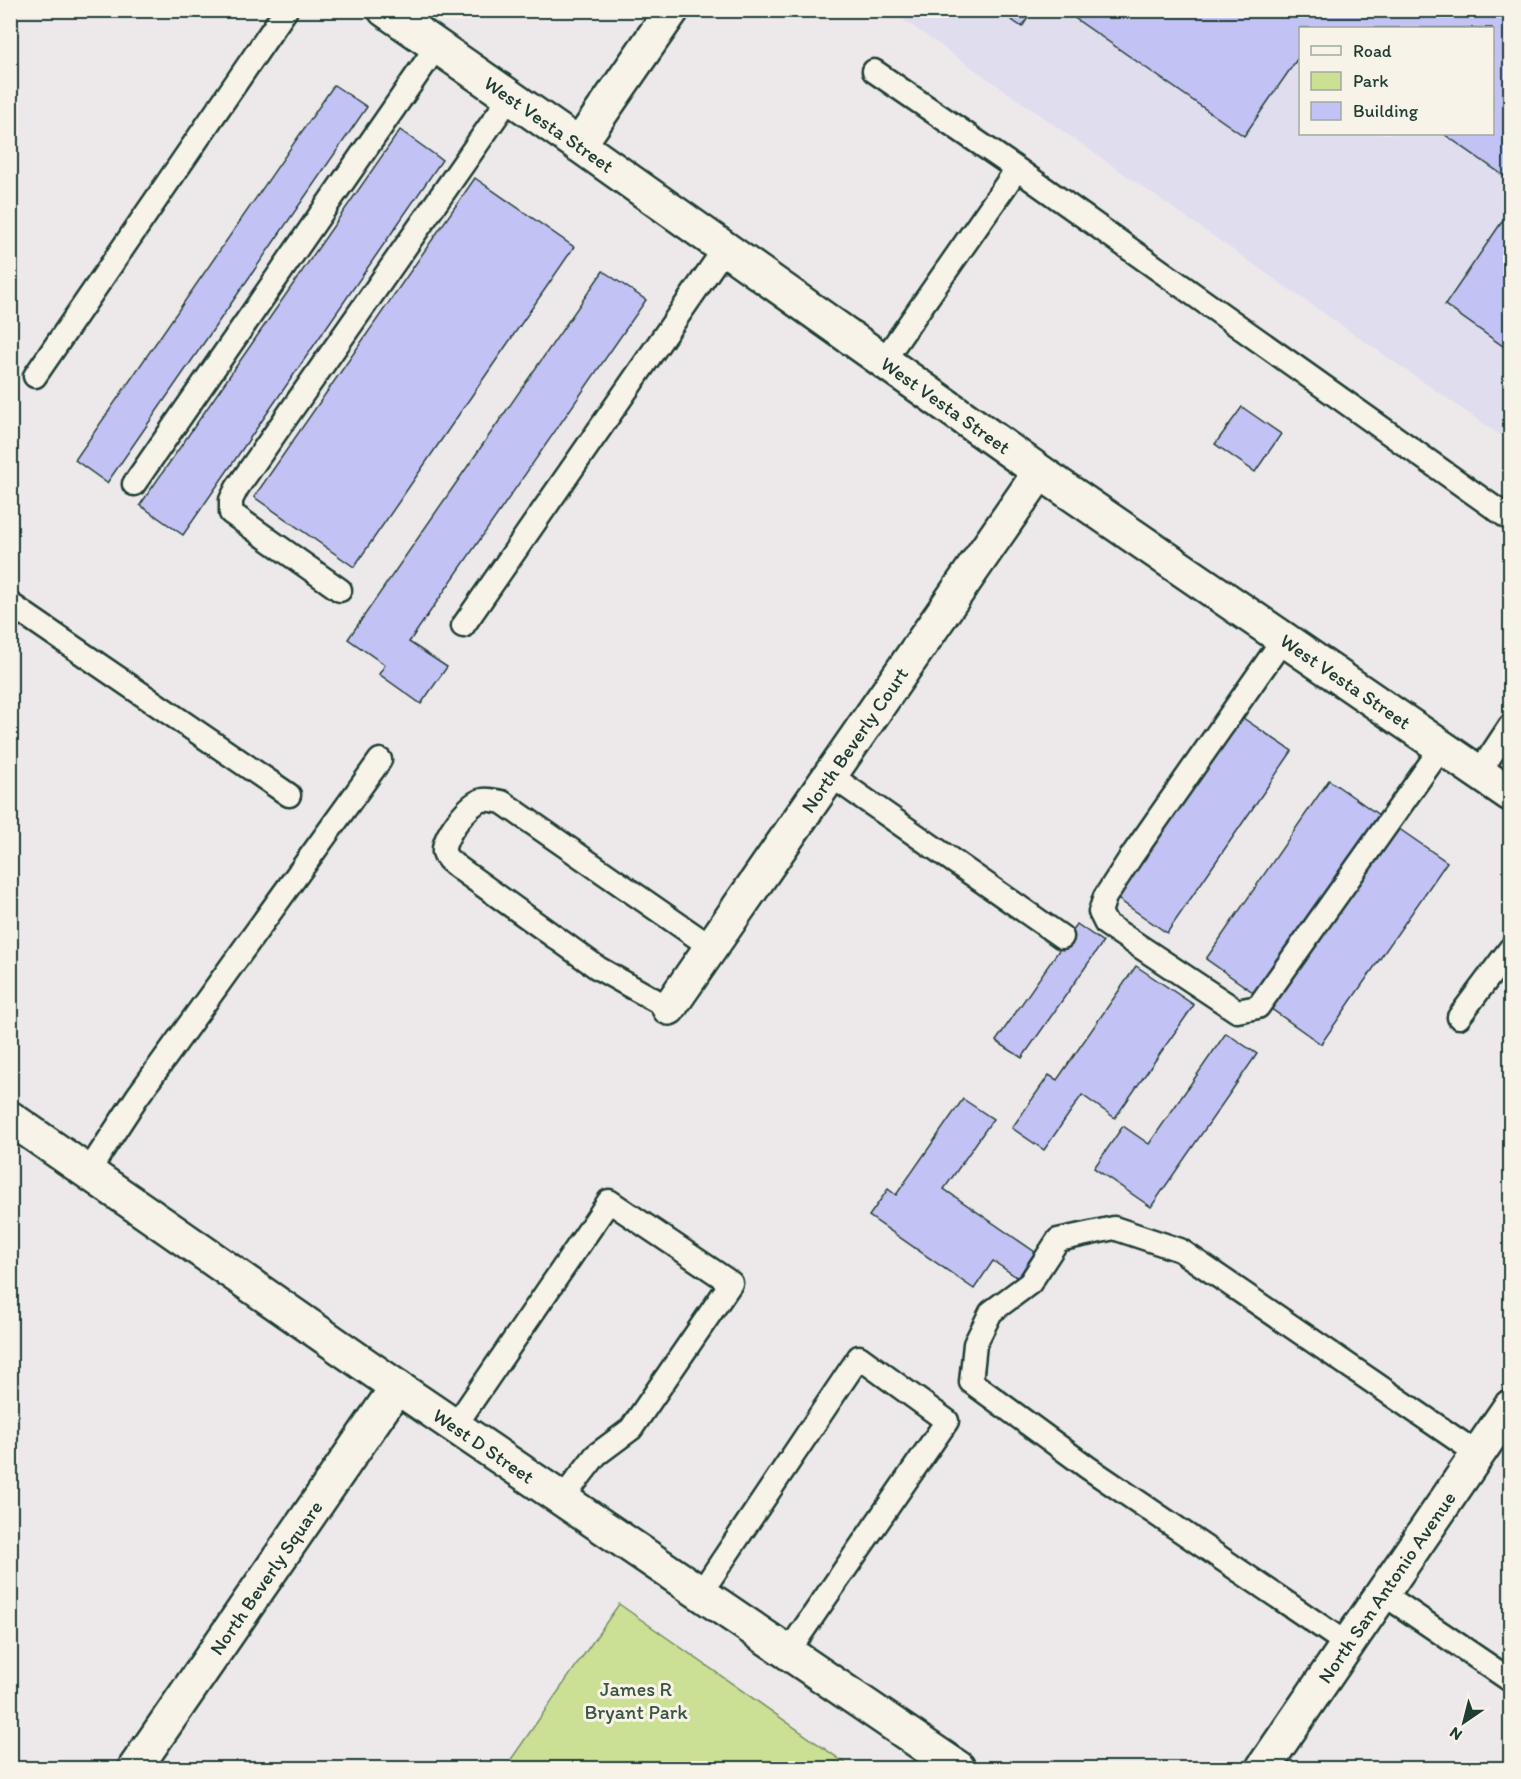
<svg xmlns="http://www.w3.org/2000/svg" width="1521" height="1779" font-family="Itim,sans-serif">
<rect width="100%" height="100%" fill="#ede9eb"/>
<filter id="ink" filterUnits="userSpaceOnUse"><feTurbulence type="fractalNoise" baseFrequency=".0167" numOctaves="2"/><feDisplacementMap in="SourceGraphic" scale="12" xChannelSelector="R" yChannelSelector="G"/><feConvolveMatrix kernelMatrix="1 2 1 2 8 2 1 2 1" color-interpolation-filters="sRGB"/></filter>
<g filter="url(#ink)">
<!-- built -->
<path fill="#e0ddee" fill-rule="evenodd" d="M891 11H1510V442L1283 285ZM1300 28H1492V134H1300Z"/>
<!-- green -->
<path fill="#cbe095" stroke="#758e64" stroke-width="1.5" d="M619 1604 852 1768H505Z"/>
<!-- building -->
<path fill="#c3c2f5" stroke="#1f3d34" stroke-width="1.5" d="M997 10H1033L1022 27Z
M1063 10H1491L1496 14 1499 10H1510V180L1444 134H1492V28H1300V55L1244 136Z
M334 85 367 107 107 483 75 460Z
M400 130 442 160 183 535 140 505Z
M475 178 574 247 354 567 254 497Z
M1510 210V351L1445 305Z
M603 271 646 300 409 642 447 667 421 704 379 674 385 665 348 639Z
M1242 407 1281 434 1255 472 1215 444Z
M1240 716 1292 751 1167 933 1115 897Z
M1329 780 1383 818 1260 997 1206 959Z
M1395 826 1447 862 1321 1044 1270 1008Z
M1077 924 1103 942 1022 1058 996 1041Z
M1136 966 1194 1005 1115 1118 1082 1095 1044 1150 1012 1128 1049 1075 1057 1080Z
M1226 1033 1257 1054 1151 1207 1094 1168 1123 1126 1149 1144Z
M963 1099 993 1119 944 1189 1035 1252 1018 1278 993 1261 974 1289 869 1216 888 1189 896 1195Z"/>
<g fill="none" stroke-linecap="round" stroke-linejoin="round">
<defs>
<path id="lane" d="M874 71 1017 169 1510 519
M884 360 1017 169
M35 376 286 10
M134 484 437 46
M340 590 231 513V500L237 488 510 97
M10 604 289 795
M463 626 725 248
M1284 638 1131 857 1105 897 1100 912 1106 924 1237 1011 1258 1007 1442 747
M1479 773 1510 726
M830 775 1062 937
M669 1008 598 968 456 866C451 862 446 859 444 852 442 838 469 802 483 800 489 799 496 801 502 802L711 947
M1459 1017 1510 949
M88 1172 137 1097 380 760
M455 1426 609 1201 731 1283 631 1429 596 1455 562 1499
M1382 1593 1510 1680
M700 1594 859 1357 947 1421 788 1652
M1347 1644 1087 1467 971 1382 975 1344 991 1312 1030 1283 1058 1240 1114 1228 1180 1250 1478 1454"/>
<g id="street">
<path id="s1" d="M385 10 579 145 1040 472 1510 794"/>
<path d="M579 145 672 10"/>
<path id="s2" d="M669 1008 1040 472"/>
<path id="s3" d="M135 1768 397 1387"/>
</g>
<g id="secondary">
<path id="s4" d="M10 1118 397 1387 958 1768"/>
<path id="s5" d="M1263 1768 1510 1407"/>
</g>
</defs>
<!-- lane casing -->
<use href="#lane" stroke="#1f3d34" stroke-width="27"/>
<!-- street casing -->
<use href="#street" stroke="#1f3d34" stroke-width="38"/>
<!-- secondary casing -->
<use href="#secondary" stroke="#1f3d34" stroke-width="38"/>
<!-- lane -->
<use href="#lane" stroke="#f7f3e8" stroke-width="22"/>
<!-- street -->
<use href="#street" stroke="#f7f3e8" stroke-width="33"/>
<!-- secondary -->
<use href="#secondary" stroke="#f7f3e8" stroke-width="33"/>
</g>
</g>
<g text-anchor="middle" stroke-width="6" stroke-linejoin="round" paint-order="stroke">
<!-- street labels -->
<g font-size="20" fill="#1f3d34" stroke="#f7f3e8">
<text dy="7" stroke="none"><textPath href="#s1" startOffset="200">West Vesta Street</textPath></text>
<text dy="7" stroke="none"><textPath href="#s1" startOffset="686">West Vesta Street</textPath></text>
<text dy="7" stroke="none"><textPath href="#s1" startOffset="1172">West Vesta Street</textPath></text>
<text dy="7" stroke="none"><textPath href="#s2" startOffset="326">North Beverly Court</textPath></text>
<text dy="7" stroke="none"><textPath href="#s4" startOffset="576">West D Street</textPath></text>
<text dy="7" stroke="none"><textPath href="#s3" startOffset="231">North Beverly Square</textPath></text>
<text dy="7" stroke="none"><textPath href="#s5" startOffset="219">North San Antonio Avenue</textPath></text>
</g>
<!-- park labels -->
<g font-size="20" fill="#395543" stroke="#f7f3e8">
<text x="636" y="1696">James R<tspan x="636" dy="23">Bryant Park</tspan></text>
</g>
</g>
<!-- margin -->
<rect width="1521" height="1779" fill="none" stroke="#f7f3e8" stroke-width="36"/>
<rect x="18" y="18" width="1485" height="1743" fill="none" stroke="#1f3d34" stroke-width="2" filter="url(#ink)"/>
<!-- legend -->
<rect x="1299" y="27" width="195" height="108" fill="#f7f3e8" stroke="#a1aaa0" stroke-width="1.5"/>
<rect x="1311" y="46" width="30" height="9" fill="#f7f3e8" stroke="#a1aaa0" stroke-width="1.5"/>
<text x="1353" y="57" font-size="18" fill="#1f3d34">Road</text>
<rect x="1311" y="72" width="30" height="18" fill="#cbe095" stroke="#a1aaa0" stroke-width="1.5"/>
<text x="1353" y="87" font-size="18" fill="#1f3d34">Park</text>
<rect x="1311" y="102" width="30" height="18" fill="#c3c2f5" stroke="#a1aaa0" stroke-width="1.5"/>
<text x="1353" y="117" font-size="18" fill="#1f3d34">Building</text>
<!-- north arrow -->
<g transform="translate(1464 1722) rotate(215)" stroke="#f7f3e8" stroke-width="4.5" paint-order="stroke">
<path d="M0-4.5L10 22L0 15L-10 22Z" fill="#1f3d34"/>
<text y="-9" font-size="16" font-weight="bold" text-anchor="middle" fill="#1f3d34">N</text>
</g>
</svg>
